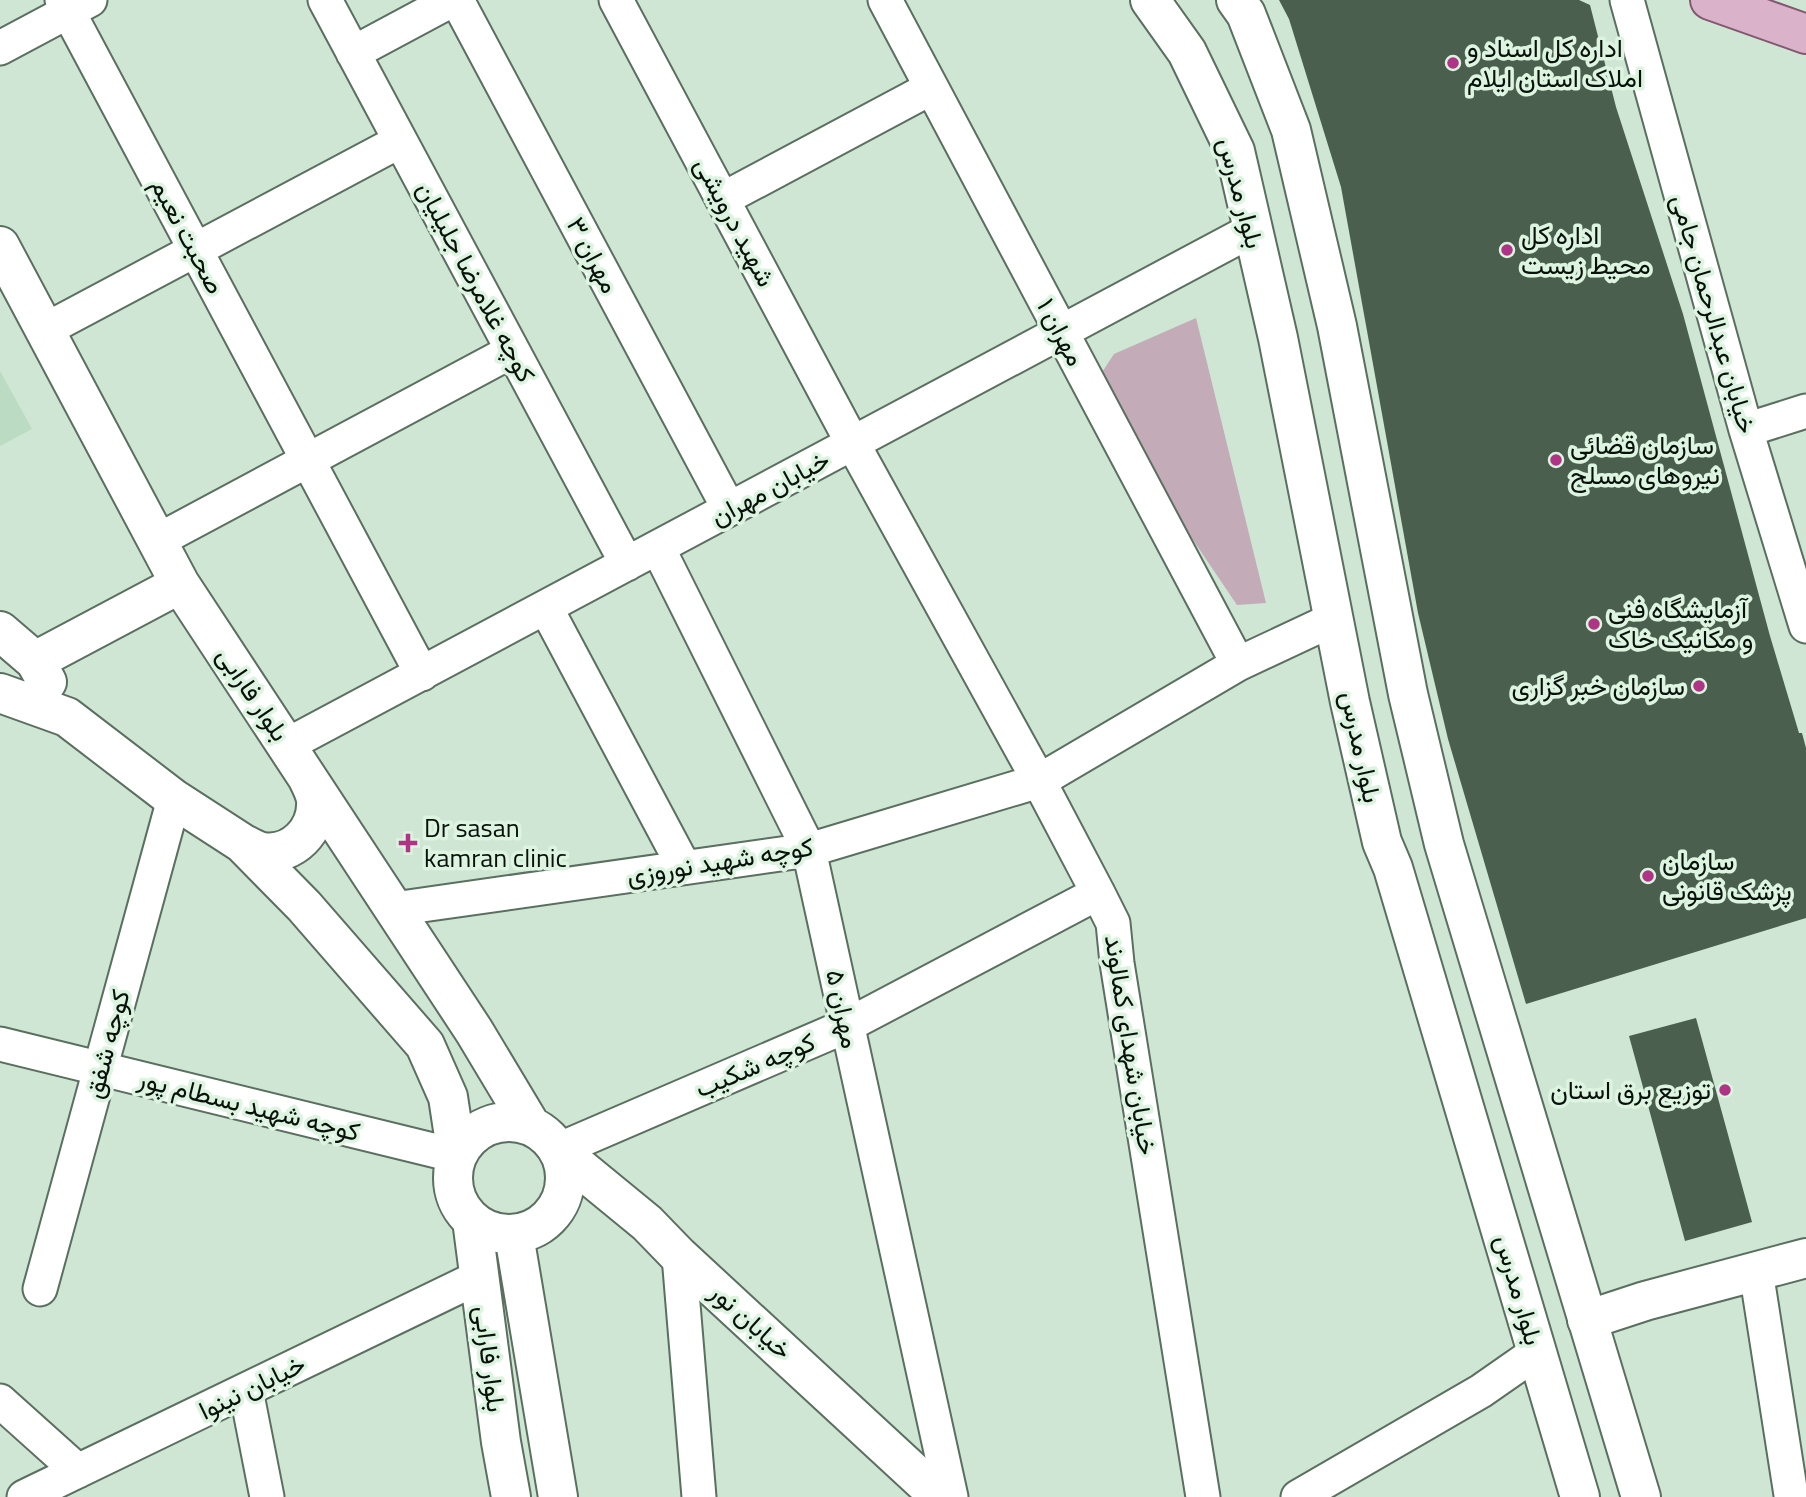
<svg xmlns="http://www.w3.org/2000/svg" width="1806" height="1497" font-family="'Titillium Web',Vazirmatn,sans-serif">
<rect width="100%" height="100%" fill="#cee6d3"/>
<!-- built -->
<path fill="#bcdbc3" d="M0 371 32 429 0 446Z"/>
<!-- green -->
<path fill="#c3acb8" d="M1196 318 1266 603 1237 605 1091 389 1114 354Z"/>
<!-- building -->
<path fill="#4a5f4e" d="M1279 0H1579L1590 5 1616 107 1683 314 1770 636 1799 733H1802L1806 748V918L1526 1004 1448 739 1418 613 1341 187 1289 19Z
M1696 1018 1752 1222 1685 1241 1629 1036Z"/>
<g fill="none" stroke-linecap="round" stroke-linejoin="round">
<defs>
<path id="minor" d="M62 0 422 674
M325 0 627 564
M457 0 729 509
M616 0 853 444 1039 781 1098 893 1113 923 1117 963 1203 1497
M885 0 1238 664
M1627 0 1746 430 1806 626
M0 48 90 0
M353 53 452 0
M723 199 931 88
M45 330 400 141
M1746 430 1806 411
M157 541 512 351
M658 548 809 850 951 1497
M546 608 684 867
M287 745 1252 230
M394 909 809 850 1039 781 1238 664 1334 619
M0 1044 457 1156
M558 1150 846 1026 1098 893
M679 1256 699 1497
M1756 1271 1791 1495
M40 1289 174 799
M246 1390 267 1497
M0 1401 78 1471
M24 1497 479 1277
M1298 1497 1481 1391 1537 1352"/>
<path id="tertiary" d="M0 246 180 584 474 1031 531 1126
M0 631 35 661 47 682
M35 661 180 584
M0 693 67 717 174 799 242 843 304 906 425 1045 448 1097 457 1156
M242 843C248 846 256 851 263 852 293 856 318 830 316 800 315 793 311 785 308 779
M453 1178a56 56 0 1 1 112 0a56 56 0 1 1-112 0Z
M558 1150 647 1223 679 1256 940 1497
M472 1220 501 1442 511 1497
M514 1235 558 1497
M1587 1320 1645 1301 1806 1258"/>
<path id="secondary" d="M1150 0 1187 52 1235 151 1278 338 1350 702 1382 842 1393 868 1580 1497
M1236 0 1246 14 1291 130 1337 326 1408 694 1444 844 1641 1497"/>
<path id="primary" d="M1710 0 1806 34"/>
</defs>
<!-- minor casing -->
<use href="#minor" stroke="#5a6f5f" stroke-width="37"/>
<!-- tertiary casing -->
<use href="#tertiary" stroke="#5a6f5f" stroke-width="42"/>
<!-- secondary casing -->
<use href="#secondary" stroke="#5a6f5f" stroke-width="42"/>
<!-- primary casing -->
<use href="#primary" stroke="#81586f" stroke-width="42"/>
<!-- minor -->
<use href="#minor" stroke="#fff" stroke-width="33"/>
<!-- tertiary -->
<use href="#tertiary" stroke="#fff" stroke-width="38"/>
<!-- secondary -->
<use href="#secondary" stroke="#fff" stroke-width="38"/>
<!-- primary -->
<use href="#primary" stroke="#dab2c9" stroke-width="38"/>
</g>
<!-- markers -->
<g fill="#af3486" stroke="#dcf4e0" stroke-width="2.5">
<circle cx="1453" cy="63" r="7"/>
<circle cx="1507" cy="250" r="7"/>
<circle cx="1556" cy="460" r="7"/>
<circle cx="1594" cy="624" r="7"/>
<circle cx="1699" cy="686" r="7"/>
<path d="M404.5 832.5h7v7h7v7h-7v7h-7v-7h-7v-7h7z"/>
<circle cx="1648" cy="876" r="7"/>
<circle cx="1725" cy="1090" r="7"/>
</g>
<g text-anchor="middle" stroke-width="7" stroke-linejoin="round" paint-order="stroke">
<!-- poi labels -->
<g font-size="26" fill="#09110b" stroke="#dcf4e0" text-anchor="start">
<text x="1467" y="57">اداره کل اسناد و<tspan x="1467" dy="30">املاک استان ایلام</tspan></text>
<text x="1521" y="244">اداره کل<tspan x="1521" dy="30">محیط زیست</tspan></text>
<text x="1570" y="454">سازمان قضائی<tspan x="1570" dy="30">نیروهای مسلح</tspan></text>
<text x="1608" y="618">آزمایشگاه فنی<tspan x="1608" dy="30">و مکانیک خاک</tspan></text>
<text x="1685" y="695" text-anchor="end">سازمان خبر گزاری</text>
<text x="424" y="837">Dr sasan<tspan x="424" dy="30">kamran clinic</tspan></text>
<text x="1662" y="870">سازمان<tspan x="1662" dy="30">پزشک قانونی</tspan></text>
<text x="1711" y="1099" text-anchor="end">توزیع برق استان</text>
</g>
<!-- street labels -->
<g font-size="26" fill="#09110b" stroke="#dcf4e0">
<text transform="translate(1241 193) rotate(75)" y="9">بلوار مدرس</text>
<text transform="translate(735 222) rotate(62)" y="9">شهید درویشی</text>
<text transform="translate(188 236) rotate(62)" y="9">صحبت نعیم</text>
<text transform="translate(593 255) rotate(62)" y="9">مهران ۳</text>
<text transform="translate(476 282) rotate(62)" y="9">کوچه غلامرضا جلیلیان</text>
<text transform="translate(1714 314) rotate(74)" y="9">خیابان عبدالرحمان جامی</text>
<text transform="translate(1061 332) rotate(62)" y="9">مهران ۱</text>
<text transform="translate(770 488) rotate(-28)" y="9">خیابان مهران</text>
<text transform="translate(253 694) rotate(56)" y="9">بلوار فارابی</text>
<text transform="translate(1361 747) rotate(78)" y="9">بلوار مدرس</text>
<text transform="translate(720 861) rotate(-9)" y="9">کوچه شهید نوروزی</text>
<text transform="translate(843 1009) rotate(78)" y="9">مهران ۵</text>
<text transform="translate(107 1044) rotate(-75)" y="9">کوچه شفق</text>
<text transform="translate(1131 1045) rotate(81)" y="9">خیابان شهدای کمالوند</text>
<text transform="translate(755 1065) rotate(-23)" y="9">کوچه شکیب</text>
<text transform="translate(249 1105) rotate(14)" y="9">کوچه شهید بسطام پور</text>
<text transform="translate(1519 1290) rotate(74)" y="9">بلوار مدرس</text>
<text transform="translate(751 1321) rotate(42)" y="9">خیابان نور</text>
<text transform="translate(490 1359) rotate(83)" y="9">بلوار فارابی</text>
<text transform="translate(252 1387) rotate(-26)" y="9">خیابان نینوا</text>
</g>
</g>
</svg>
